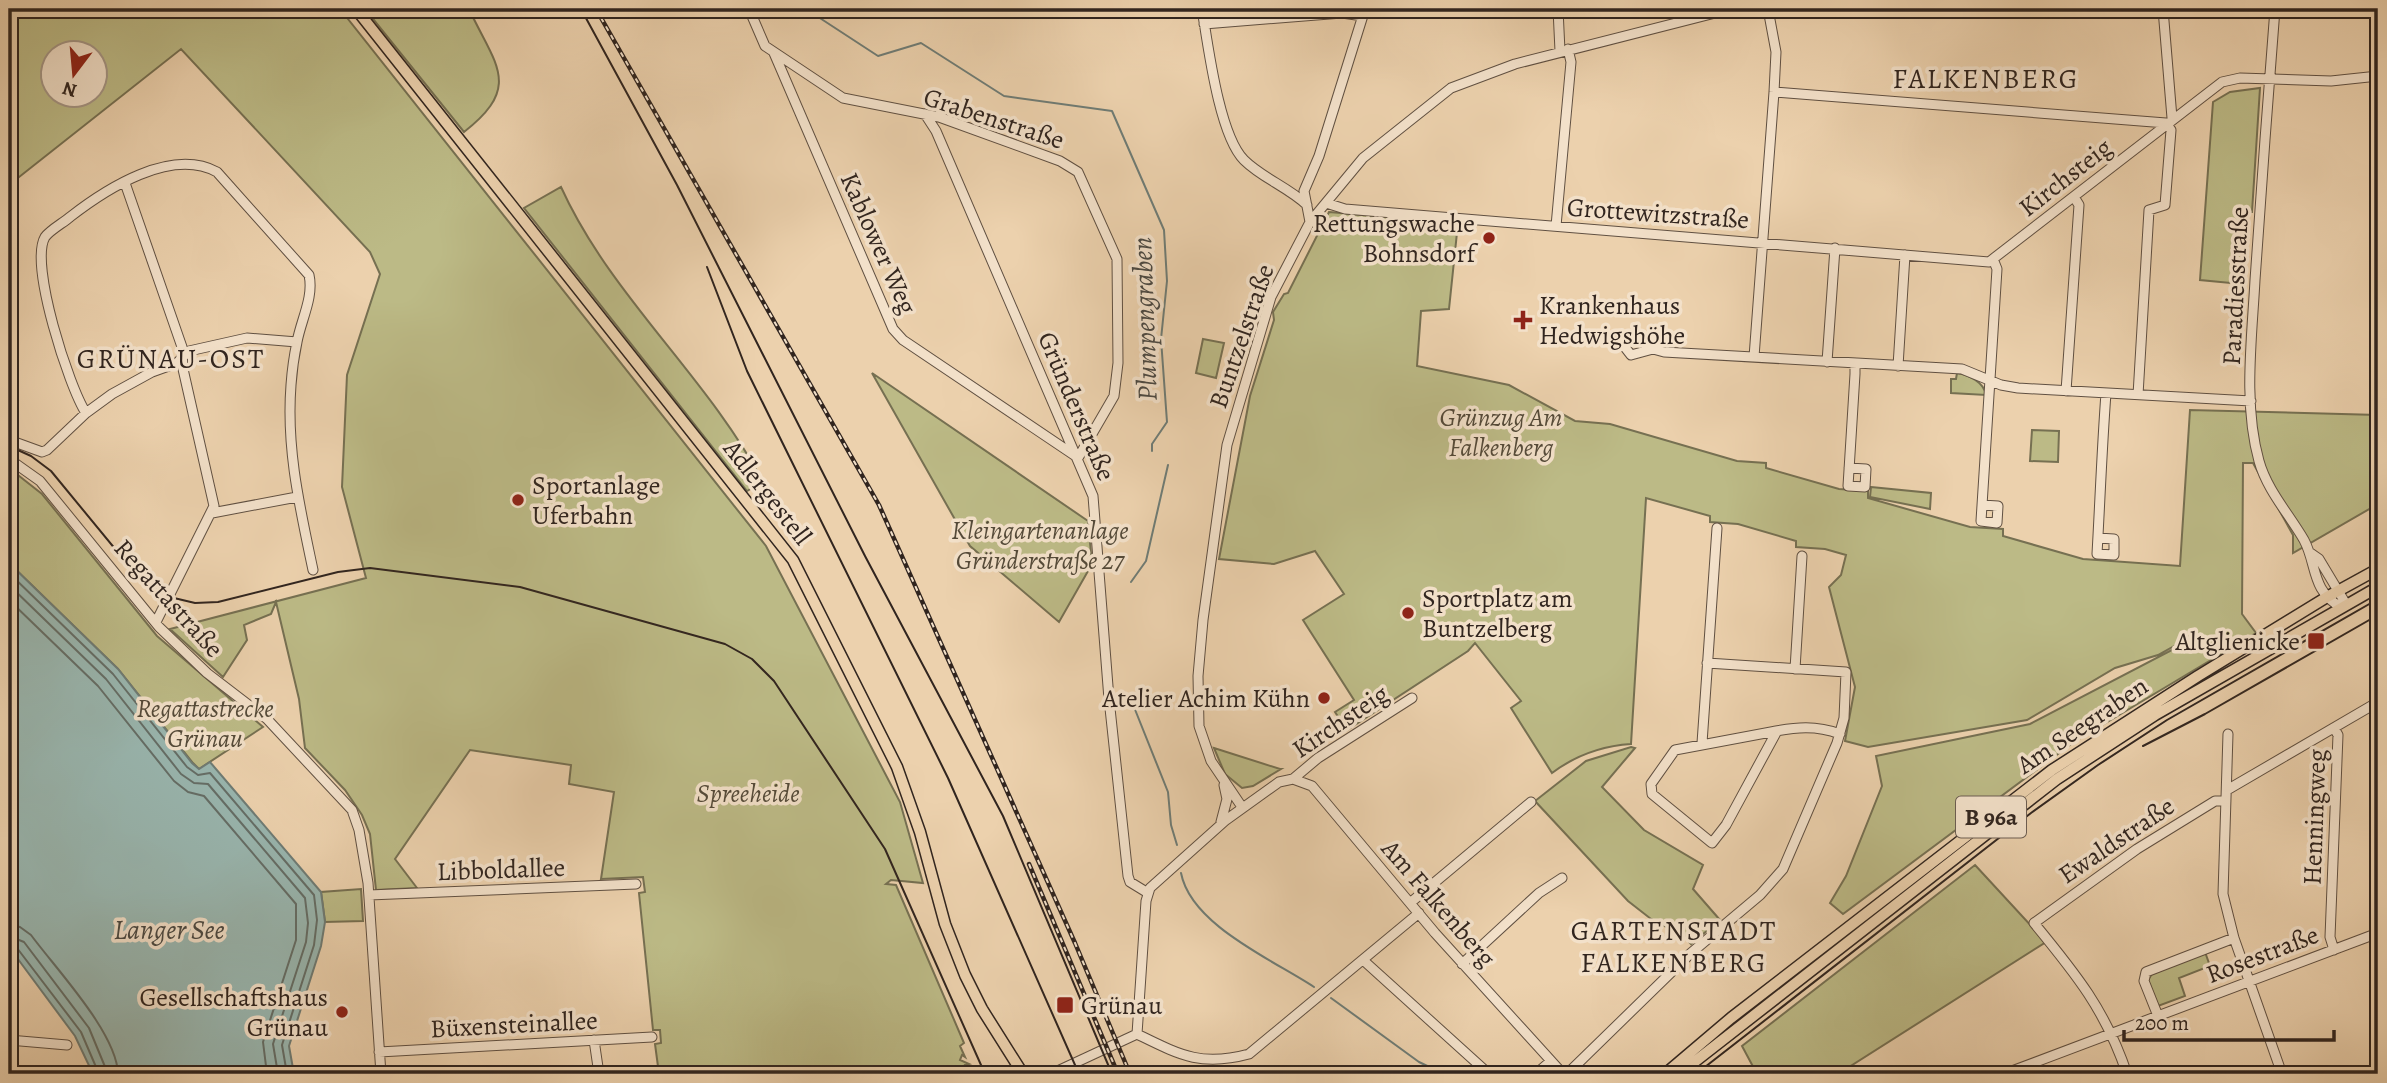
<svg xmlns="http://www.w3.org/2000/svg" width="2387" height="1083" font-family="Alegreya,serif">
<rect width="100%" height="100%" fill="#ecd1ad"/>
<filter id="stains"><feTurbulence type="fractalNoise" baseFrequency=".00286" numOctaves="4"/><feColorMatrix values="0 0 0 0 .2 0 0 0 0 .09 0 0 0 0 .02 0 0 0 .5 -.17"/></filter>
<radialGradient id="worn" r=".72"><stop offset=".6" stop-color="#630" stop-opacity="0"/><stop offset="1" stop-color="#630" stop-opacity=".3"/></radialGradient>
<!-- green -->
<path fill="#bcba86" stroke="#767052" stroke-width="2" fill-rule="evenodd" d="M9 9H340L766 546 900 802 923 883 891 880 886 884 896 885 964 1043 960 1046 965 1057 962 1055 960 1060 969 1064 965 1065 968 1074H659L655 1044 661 1043 660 1030H653L639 893 645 892 643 877 601 879 614 792 569 784 571 765 470 750 395 859 417 888 376 890 370 834 362 815 345 790 305 748 299 699 276 602 271 614 244 625 247 640 223 677 170 629 366 578 342 487 347 375 380 274 370 252 181 49 9 185ZM52 52H94V94H52Z
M365 9H469C495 65 523 86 464 132Z
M2260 88 2252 212H2247L2241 284 2200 280 2213 102 2230 92Z
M561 187C611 297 707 376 763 482L747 491 524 208Z
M1329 212 1458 223 1449 309 1421 311 1417 366 1509 385 1575 421 1610 424 1737 461 1766 463V468L1839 489 1868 491V498L1970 527 2003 529V536L2083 559 2180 566 2190 410 2378 415V504L2293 553V535L2253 463H2243L2242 614 2256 633 2074 742 1843 914 1830 903 1846 876 1882 786 1876 756 2030 724 2195 638 2194 635 2158 655 2115 668 2027 720 1868 747 1845 741 1855 687 1829 587 1841 575 1846 555 1825 549 1796 547V541L1738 524 1710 522V516L1646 498 1631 744C1601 746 1576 755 1552 773L1511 708 1521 701 1475 643 1468 651 1347 730 1335 712 1354 700 1303 620 1344 594 1315 551 1274 564 1219 559 1250 396 1274 320 1273 312 1284 294 1288 293Z
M1203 339 1224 343 1216 378 1196 373Z
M872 373 1088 521 1092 564 1059 622 970 546Z
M1957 373C1969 375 1984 382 1986 395L1951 393V379H1956Z
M2032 430 2059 431 2058 462 2030 461Z
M9 468 42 494 157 636 263 727 199 769 193 763 118 669 9 563Z
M1871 487 1931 493 1930 509 1870 497Z
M1631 747 1635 748 1602 787 1644 830 1703 865 1693 889 1720 920 1691 944 1676 927 1672 930 1651 919 1628 901 1535 801 1586 761Z
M1214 748 1280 769H1281L1253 786 1242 788 1225 774Z
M1975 865 2046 942 1838 1074H1757L1742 1046Z
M361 889 363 921 325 922 321 892Z
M2205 952 2210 966 2179 978 2185 996 2158 1006 2148 980 2152 974Z"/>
<!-- water -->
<path fill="#99b6af" stroke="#6f7c75" stroke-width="2" d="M9 563 118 669 192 763 199 769 210 762 321 892 325 922 321 946 289 1046 294 1074H93L75 1036 9 947Z"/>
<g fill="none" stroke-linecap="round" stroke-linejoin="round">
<!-- shore -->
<path stroke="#656e67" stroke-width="2" d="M9 573 113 674 187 767 198 775 210 773 314 895 317 920 314 945 282 1045 287 1074
M9 585 106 679 181 774 194 783 208 784 305 898 308 923 306 942 273 1044 278 1074
M9 600 98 686 174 781 188 792 204 796 296 904V940L263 1042 267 1074
M9 925 20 927 31 935C56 969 117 1033 118 1074
M9 936 24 942 89 1028 108 1074
M9 945 17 948 81 1032 99 1074"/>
<!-- stream -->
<path stroke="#6f7c75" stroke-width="2" d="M806 9 878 56 921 43 1004 96 1112 111 1164 230 1167 281 1161 339 1167 422 1152 444V451
M1131 582 1146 561 1168 465
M1132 702 1168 792 1171 825 1177 845
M1181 873C1191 925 1273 960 1314 987
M1331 998 1419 1062 1444 1074"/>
<defs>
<path id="minor" d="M749 9 765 46 843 98 939 117 1060 161 1078 172 1117 259 1118 363 1114 396 1078 458
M1004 9H1063
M1202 9C1208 45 1219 135 1244 160 1262 178 1288 187 1307 205
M1558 9 1560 51
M2163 9 2172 118
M2275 9C2268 99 2261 190 2255 280 2252 338 2243 404 2259 461 2267 490 2289 514 2304 540 2317 564 2311 591 2341 607
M1204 24 1342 13 1363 16
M774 53 893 329 903 340 1077 457
M1774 92 2166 123
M925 114 936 131 1093 496 1109 699 1128 876 1130 882 1148 893
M125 183 182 347 183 369 214 506 156 622
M1326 203 1345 209 1989 262 2222 82 2240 78 2331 81 2378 76
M1310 222 1304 191 1319 156 1365 9
M1556 226 1571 62 1568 49
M1653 349 1631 355 1624 346 1628 339 1634 337 1653 349 1664 352 1962 369 2001 385 2018 388 2251 401
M1754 357 1774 92 1776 52 1768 9
M1827 362 1835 248
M1898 366 1905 255
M2066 391 2079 205 2074 197
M2138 395 2149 210 2165 205 2171 130 2166 123
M86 413C69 387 29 264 45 237 50 230 63 223 70 217 106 189 171 147 217 172L309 275C314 297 301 320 297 342 294 356 292 371 291 385 286 449 300 508 313 570
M9 440 42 452 47 450 86 413 112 394 152 372 177 363 189 351 247 338 297 342
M9 459 40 481 159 627 207 673 267 719 352 810 359 830 368 883 381 1074
M1849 468 1866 469 1865 487 1848 486 1855 374V363
M1982 505 1998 506 1997 523 1981 521 1997 269 1993 259
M212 513 297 497
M2098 538 2114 539V555L2097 554C2100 501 2102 447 2106 393
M2309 552 2319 559 2346 604
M1795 669 1802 556
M1777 731 1726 825 1712 843 1652 794 1651 784 1675 750 1771 732C1796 727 1816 725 1840 734
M2228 734 2223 894 2234 938 2282 1074
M1702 743 1717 528
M1293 779 1318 758 1412 698
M2227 790 2378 702
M1242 807 1211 761 1199 726 1198 676 1203 620 1227 445 1271 297 1310 222 1363 158 1451 88 1515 64 1731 9
M1221 822 1227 799 1224 785
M369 895 636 884
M1410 903 1531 802
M2334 950 2330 937 2338 735 2334 728
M1363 960 1489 1074
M1462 964 1539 893 1562 878
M2158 1016 2144 981 2146 972 2234 938
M1137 1034 1146 901 1150 888 1226 820 1279 782 1293 779 1312 786 1435 933 1563 1074
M1137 1034C1180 1055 1201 1067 1249 1054L1419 913
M9 1040 67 1045
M594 1040 599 1074
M379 1052 652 1037
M1051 1074 1137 1034
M1536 1074 1551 1061
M1567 1074 1691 953 1760 895 1783 869 1837 743 1844 718 1846 672 1707 663
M2004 1074 2378 933
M2127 1074C2106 1011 2076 974 2034 923L2137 849 2215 801H2226"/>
<path id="major" d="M356 9 793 560 897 767 920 832 945 924 965 975 982 1009 1023 1074
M1665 1074 1731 1018 2052 770 2198 676 2327 597 2378 569
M1679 1074 2057 779 2155 715 2378 587"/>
</defs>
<!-- minor casing -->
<use href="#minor" stroke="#605042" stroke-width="11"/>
<!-- major casing -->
<use href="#major" stroke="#31251f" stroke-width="13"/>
<!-- minor -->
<use href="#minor" stroke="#f3e1ca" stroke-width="9"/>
<!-- major -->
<use href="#major" stroke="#ecd1ad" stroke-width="10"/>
<!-- tram -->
<path stroke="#31251f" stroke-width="2" d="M581 9 677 185 865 556 1003 816 1112 1074
M707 267 747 371 948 778 1079 1074
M9 446 31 456 51 471 139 578 174 598 195 603 218 602 338 572 370 568 520 587 725 644 752 659 774 681 885 849 985 1074
M2143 746 2205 714 2378 615
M1696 1074 2031 813 2098 765 2167 720 2378 599"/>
<defs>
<path id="rail" d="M596 9 879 505 1075 943 1130 1074
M1029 864 1118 1074"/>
</defs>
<!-- rail casing -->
<use href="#rail" stroke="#31251f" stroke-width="4.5"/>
<!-- rail -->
<use href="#rail" stroke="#f3e1ca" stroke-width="2" stroke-dasharray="5" stroke-linecap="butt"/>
</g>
<!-- markers -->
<g fill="#8f2418" stroke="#f3e1ca" stroke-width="2.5">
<circle cx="1489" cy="238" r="7"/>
<path d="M1519.5 309.5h7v7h7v7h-7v7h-7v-7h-7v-7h7z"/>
<circle cx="518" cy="500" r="7"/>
<circle cx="1408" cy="613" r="7"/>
<rect x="2307" y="632" width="18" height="18" rx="3.5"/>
<circle cx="1324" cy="698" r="7"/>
<rect x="1056" y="996" width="18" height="18" rx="3.5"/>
<circle cx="342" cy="1012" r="7"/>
</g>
<g text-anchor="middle" stroke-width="7" stroke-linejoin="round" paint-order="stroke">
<!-- shield labels -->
<rect fill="#f3e1ca" stroke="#6b5d52" stroke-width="2" x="1956" y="796.5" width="70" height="41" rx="5"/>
<g font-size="24" font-weight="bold" fill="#31251f">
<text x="1991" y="825">B 96a</text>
</g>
<!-- street labels -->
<g font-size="26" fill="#31251f" stroke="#f3e1ca">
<text transform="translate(994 118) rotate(18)" y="9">Grabenstraße</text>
<text transform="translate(2065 177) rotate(-38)" y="9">Kirchsteig</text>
<text transform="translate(1658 213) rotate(4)" y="9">Grottewitzstraße</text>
<text transform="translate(879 243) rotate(66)" y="9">Kablower Weg</text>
<text transform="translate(2235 286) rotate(-87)" y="9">Paradiesstraße</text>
<text transform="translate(1241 336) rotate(-71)" y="9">Buntzelstraße</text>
<text transform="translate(1077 406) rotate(67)" y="9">Gründerstraße</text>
<text transform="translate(768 492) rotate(52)" y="9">Adlergestell</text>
<text transform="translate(169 598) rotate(48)" y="9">Regattastraße</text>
<text transform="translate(1340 721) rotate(-34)" y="9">Kirchsteig</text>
<text transform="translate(2082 725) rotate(-34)" y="9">Am Seegraben</text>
<text transform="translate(2314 817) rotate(-88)" y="9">Henningweg</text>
<text transform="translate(2116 840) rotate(-34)" y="9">Ewaldstraße</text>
<text transform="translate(501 869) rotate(-2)" y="9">Libboldallee</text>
<text transform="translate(1439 903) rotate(49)" y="9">Am Falkenberg</text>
<text transform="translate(2262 954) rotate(-21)" y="9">Rosestraße</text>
<text transform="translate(514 1024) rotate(-3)" y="9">Büxensteinallee</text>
</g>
<!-- poi labels -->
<g font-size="26" fill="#31251f" stroke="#f3e1ca" text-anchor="end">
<text x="1475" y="232">Rettungswache<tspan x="1475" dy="30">Bohnsdorf</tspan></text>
<text x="1539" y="314" text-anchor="start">Krankenhaus<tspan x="1539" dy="30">Hedwigshöhe</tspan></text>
<text x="532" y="494" text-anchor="start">Sportanlage<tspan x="532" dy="30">Uferbahn</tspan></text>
<text x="1422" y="607" text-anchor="start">Sportplatz am<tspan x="1422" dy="30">Buntzelberg</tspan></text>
<text x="2300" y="650">Altglienicke</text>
<text x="1310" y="707">Atelier Achim Kühn</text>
<text x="328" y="1006">Gesellschaftshaus<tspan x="328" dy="30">Grünau</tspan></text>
<text x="1081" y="1014" text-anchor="start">Grünau</text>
</g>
<!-- park labels -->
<g font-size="26" font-style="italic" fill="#544a39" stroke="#f3e1ca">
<text x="1501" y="426">Grünzug Am<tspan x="1501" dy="30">Falkenberg</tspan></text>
<text x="1040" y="539">Kleingartenanlage<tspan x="1040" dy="30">Gründerstraße 27</tspan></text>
<text x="205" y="717">Regattastrecke<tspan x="205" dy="30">Grünau</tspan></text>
<text x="748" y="802">Spreeheide</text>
</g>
<!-- neighbourhood labels -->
<g font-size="28" letter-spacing="2" fill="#31251f" stroke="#f3e1ca">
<text x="1986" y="88">FALKENBERG</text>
<text x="171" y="368">GRÜNAU-OST</text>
<text x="1674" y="940">GARTENSTADT<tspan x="1674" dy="32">FALKENBERG</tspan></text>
</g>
<!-- water labels -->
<g font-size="28" font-style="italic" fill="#4b4943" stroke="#f3e1ca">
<text transform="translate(1144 319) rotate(-92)" y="10">Plumpengraben</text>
<text x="169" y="939">Langer See</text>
</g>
</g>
<!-- margin -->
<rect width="2387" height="1083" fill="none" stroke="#ecd1ad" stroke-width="35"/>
<rect x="10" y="10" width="2366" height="1062" fill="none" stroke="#31251f" stroke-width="3.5"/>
<rect x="18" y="18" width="2352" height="1048" fill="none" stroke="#31251f" stroke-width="2"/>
<!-- north arrow -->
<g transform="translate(74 74) rotate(196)"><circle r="33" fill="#f3e1ca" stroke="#a59686" stroke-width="2"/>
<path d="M0-5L12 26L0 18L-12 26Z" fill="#8f2418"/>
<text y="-10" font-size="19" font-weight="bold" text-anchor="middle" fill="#31251f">N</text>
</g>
<!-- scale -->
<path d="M2124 1030v10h210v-10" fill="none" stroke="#31251f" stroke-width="3.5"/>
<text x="2135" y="1030" font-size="21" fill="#31251f" stroke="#f3e1ca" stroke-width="5" paint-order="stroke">200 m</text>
<rect width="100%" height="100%" filter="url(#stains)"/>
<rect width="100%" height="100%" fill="url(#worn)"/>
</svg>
